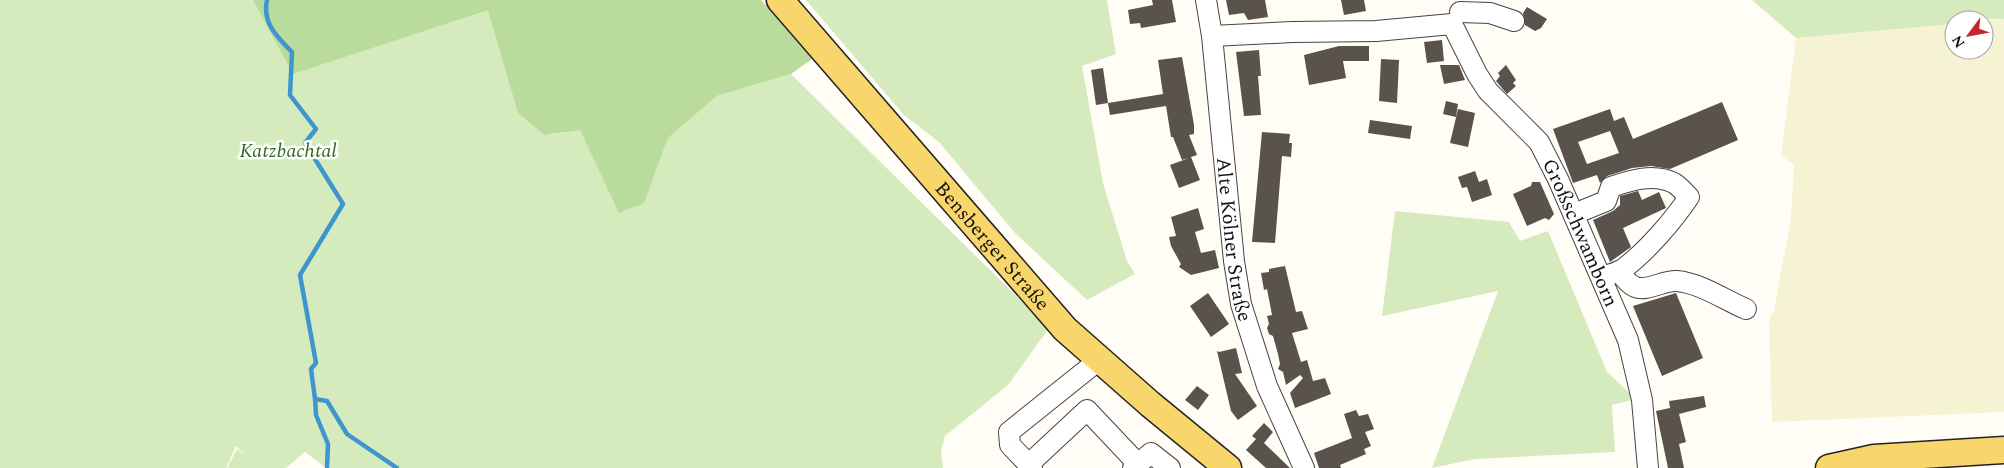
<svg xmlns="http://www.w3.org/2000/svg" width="2004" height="468" font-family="Spectral,serif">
<rect width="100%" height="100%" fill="#fffdf5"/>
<!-- farmland -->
<path fill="#f6f3d4" d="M2004 19V412L1772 422 1769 320 1774 310 1791 218 1794 164 1781 156 1796 38 1954 24V50H1984V21Z"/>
<!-- green -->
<path fill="#d5ebbd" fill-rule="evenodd" d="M0 0H293L317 66 488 9 663 127 653 178 668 138 717 96 791 74 1049 328 1008 385 945 436 941 451 943 468H326L305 452 286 468H227L237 449 246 456 236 446 226 468H0ZM511 87 567 132 544 135 518 113Z
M806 0H1107L1116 54 1082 66 1103 183 1127 261 1135 274 1087 300 1015 233 939 142 904 115Z
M1752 0H2004V19L1954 20V24L1796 38Z
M1395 211 1509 222 1520 241 1548 231 1607 372 1636 399 1612 405 1615 452 1475 459 1432 468 1498 291 1382 316Z"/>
<!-- forest -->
<path fill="#b9dc9c" d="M253 0H761L812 59 791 74 717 96 668 138 644 203 619 213 580 130 544 135 518 113 488 10 293 74Z"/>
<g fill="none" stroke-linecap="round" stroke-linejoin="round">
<!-- stream -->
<path stroke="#3f96cf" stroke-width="4.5" d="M267 0C262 23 277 37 292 52L290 95 316 129 305 143 343 204 300 275 316 363 311 369 315 399 327 401 347 434 397 468
M315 397 316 415 328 444 327 468"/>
</g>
<!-- building -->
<path fill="#5a524d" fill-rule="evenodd" d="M1152 0H1172L1176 22 1141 28 1140 23 1130 24 1128 10 1153 5Z
M1226 0H1265L1268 17 1248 20 1244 13 1229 15Z
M1341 0H1364L1366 11 1344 15Z
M1527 7 1547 19 1541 28 1535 31 1525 25 1523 13Z
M1442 40 1444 61 1427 63 1424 42Z
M1339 46H1369V61H1343L1346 78 1309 85 1304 55Z
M1259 50 1261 76H1258L1261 115 1244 116 1236 52Z
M1182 57 1194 125V134L1189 135 1197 155 1191 157 1200 180 1179 188 1170 165 1189 158 1182 160 1173 137H1171L1166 106 1110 115 1108 103 1163 94 1158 60Z
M1381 59 1399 60 1397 103 1379 101Z
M1440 65H1459L1465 80 1444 84Z
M1506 65 1516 80 1513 83 1516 86 1507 94 1496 81 1500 76 1498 73Z
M1103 68 1108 103 1096 105 1091 70Z
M1446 101 1458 104 1456 117 1443 114Z
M1722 102 1738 140 1670 169 1651 166 1632 168 1607 176 1600 183 1597 175 1573 183 1553 129 1610 109 1614 121 1624 117 1633 139ZM1610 131 1619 153 1587 164 1578 142Z
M1458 109 1475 113 1468 147 1450 143Z
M1370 120 1412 126 1410 139 1368 133Z
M1262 132 1290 134 1289 143H1292L1291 157 1282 156 1275 243 1252 242Z
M1475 171 1479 182 1487 179 1492 195 1472 202 1467 187 1462 188 1458 177Z
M1532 182H1540L1554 214 1549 220 1545 218 1527 226 1513 194 1531 186Z
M1638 191 1642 200 1659 192 1666 208 1623 228 1631 247 1610 262 1593 220 1613 211 1620 205V196Z
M1198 208 1204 229 1195 232 1201 253 1215 250 1219 268 1191 275 1179 267 1181 264 1171 246 1169 237 1176 236 1171 217Z
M1285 266 1296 312 1302 311 1308 329 1292 333 1301 362 1307 360 1313 381 1325 378 1331 394 1295 408 1290 393 1303 378 1300 375 1286 385 1283 372 1278 369 1280 364 1278 354 1273 336 1269 334 1267 328 1269 324 1267 316 1272 315 1267 289 1264 290 1261 273 1269 272V269Z
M1208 293 1229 324 1211 337 1190 306Z
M1676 293 1703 358 1662 376 1633 306Z
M1236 348 1242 373 1235 374 1257 406 1238 420 1231 411 1217 351 1219 352Z
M1197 386 1209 395 1198 410 1185 400Z
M1704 396 1706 407 1679 414 1686 442 1679 444 1684 468H1668L1656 411 1670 408 1669 401Z
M1356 410 1359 416 1368 414 1374 429 1365 432 1371 446 1364 449 1366 454 1340 465 1341 468H1319L1314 453 1352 438 1344 414Z
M1264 423 1273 432 1264 443 1290 468H1266L1246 450 1256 439 1252 436Z"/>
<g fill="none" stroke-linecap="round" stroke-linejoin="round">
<defs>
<g id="minor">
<path id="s1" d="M1206 0 1212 36 1234 261 1241 304 1267 386 1304 468"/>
<path d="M1460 12 1490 13 1514 21"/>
<path id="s2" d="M1452 24 1477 74 1488 91 1539 142 1558 179 1628 340 1642 400 1648 468"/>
<path d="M1212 36 1293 32 1376 31 1452 24"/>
<path d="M1574 214 1606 201 1611 187C1631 180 1654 173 1674 183 1679 186 1685 193 1689 197 1673 221 1646 252 1623 269 1617 273 1608 275 1601 277"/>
<path d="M1619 271C1623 277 1628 284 1635 287 1648 292 1663 280 1677 281 1700 283 1725 300 1746 309"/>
<path d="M1029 464 1087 410 1138 464"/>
<path d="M1032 468 1010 445 1009 432 1099 360"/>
<path d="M1133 468 1151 453 1170 468"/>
</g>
<g id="major">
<path id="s3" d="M780 0 1065 329 1150 404 1228 468"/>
<path d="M1829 468 1874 458 2004 450"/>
</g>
</defs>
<!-- minor casing -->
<use href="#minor" stroke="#444" stroke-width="22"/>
<!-- major casing -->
<use href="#major" stroke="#222" stroke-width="29"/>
<!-- minor -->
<use href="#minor" stroke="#fff" stroke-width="20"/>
<!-- major -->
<use href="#major" stroke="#f9d66b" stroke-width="26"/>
</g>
<g text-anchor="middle" stroke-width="5" stroke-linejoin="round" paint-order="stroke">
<!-- park labels -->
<g font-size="20" font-style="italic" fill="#2f6b1f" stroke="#fff">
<text x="288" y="157">Katzbachtal</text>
</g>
<!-- street labels -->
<g font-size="20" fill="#111" stroke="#fff">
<text dy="7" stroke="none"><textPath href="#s2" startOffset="248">Großschwamborn</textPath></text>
<text dy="7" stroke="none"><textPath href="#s1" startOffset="241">Alte Kölner Straße</textPath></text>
<text dy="7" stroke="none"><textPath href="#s3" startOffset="325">Bensberger Straße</textPath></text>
</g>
</g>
<!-- north arrow -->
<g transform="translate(1969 35) rotate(238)"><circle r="24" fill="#ffffff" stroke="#a0a0a0"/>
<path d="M0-4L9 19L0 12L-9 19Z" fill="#c4262e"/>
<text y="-8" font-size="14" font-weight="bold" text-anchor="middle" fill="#111111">N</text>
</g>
</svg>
